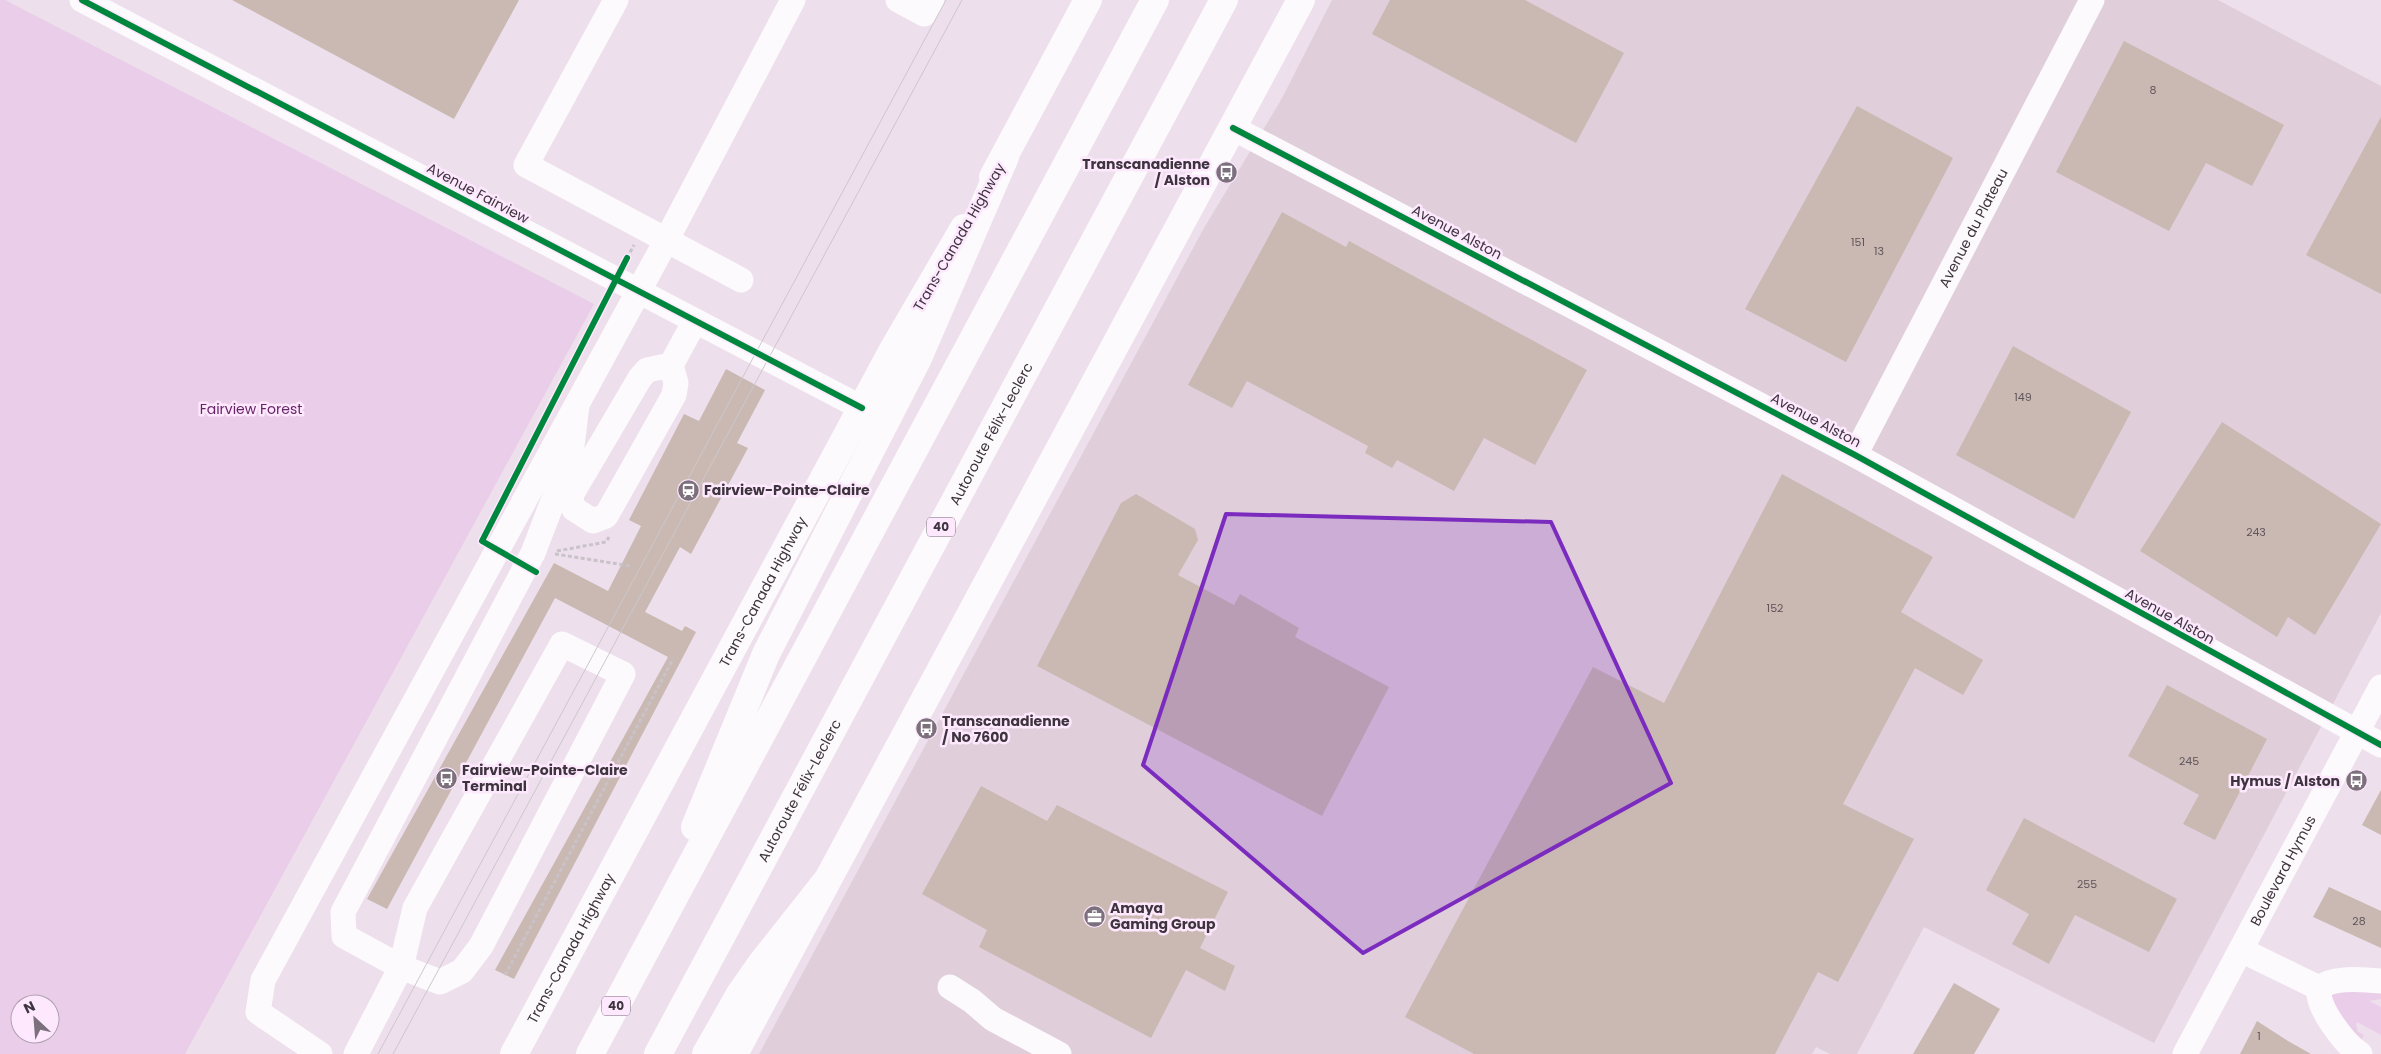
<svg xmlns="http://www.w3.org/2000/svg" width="2381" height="1054" font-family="Poppins,sans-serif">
<rect width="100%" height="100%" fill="#eddfec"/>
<!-- industrial -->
<path fill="#e0cedb" d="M1332 0H2218L2381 86V613L2154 1043 1924 927 1857 1054H1830L1816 1047 1812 1054H759L1204 228 1281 100Z"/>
<!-- green -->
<path fill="#eacee9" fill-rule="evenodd" d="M0 0H5L594 304 185 1054H0ZM20 1004H50V1034H20Z
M2341 988 2381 991V999L2369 1001 2381 1007V1035L2357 1022 2356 1025 2358 1032 2364 1035 2361 1040C2348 1037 2315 994 2341 988Z"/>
<!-- building -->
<path fill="#c9b9b2" d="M232 0H519L454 119Z
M1390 0H1525L1624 53 1576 143 1372 34Z
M2124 41 2284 125 2252 186 2206 163 2169 231 2056 172Z
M1857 106 1953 158 1846 362 1745 309Z
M2381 117V294L2306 255Z
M1282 212 1346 247 1349 241 1587 370 1535 465 1484 438 1454 491 1397 460 1392 468 1365 453 1368 446 1247 381 1232 408 1188 385Z
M2013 346 2131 412 2074 519 1956 455Z
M726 369 765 390 737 443 748 448 691 554 680 547 645 612 682 631 685 626 696 632 514 979 495 970 668 657 555 598 387 909 367 899 554 563 608 591 641 526 629 520 684 414 699 421Z
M2222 422 2381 524 2315 635 2288 617 2277 637 2140 551Z
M1782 474 1933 557 1901 612 1983 660 1963 695 1915 668 1843 804 1914 839 1838 982 1818 972 1775 1054H1474L1405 1017 1593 667 1664 703Z
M1136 494 1195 529 1198 540 1178 575 1234 605 1240 594 1299 628 1295 637 1389 687 1322 816 1037 666 1121 503Z
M2167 685 2267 739 2215 840 2183 824 2199 795 2128 756Z
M981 786 1047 821 1057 805 1228 892 1200 948 1235 966 1225 991 1186 970 1151 1038 979 947 987 930 922 894Z
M2381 790V835L2362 825Z
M2024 818 2177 899 2149 952 2075 915 2049 964 2012 944 2029 914 1986 890Z
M2329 887 2381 911V948L2313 917Z
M1954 983 2000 1009 1974 1054H1913Z
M2257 1021 2288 1041 2311 1054H2240Z"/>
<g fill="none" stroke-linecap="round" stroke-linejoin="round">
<!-- path -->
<path stroke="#c9c3c9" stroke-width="3" stroke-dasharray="4 2.5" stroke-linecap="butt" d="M627 258 634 245
M557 551 606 542 609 537
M555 554 631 566
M505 975 673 659"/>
<!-- minor -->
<g stroke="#fcfafc" stroke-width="25">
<path d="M82 0 862 408"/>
<path d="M616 0 526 165 741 280"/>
<path d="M898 0 924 14 932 0"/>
<path d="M1233 128 1855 455 2381 745"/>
<path d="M671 365 647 370 640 378 570 497 574 509 593 521 606 516 674 395 676 383 671 365 695 321"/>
<path id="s1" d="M1855 455 2092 0"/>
<path d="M2241 950 2319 988"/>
<path d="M950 987 972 1001 993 1019 1059 1054"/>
<path d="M2319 988C2315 1006 2345 1044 2360 1054"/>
<path d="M2319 988C2334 976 2362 980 2381 981"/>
<path d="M320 1054 258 1012 263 980 666 241 793 0"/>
<path d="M356 1054 401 967 415 908 562 644 623 674 481 946 462 971 440 982 401 967 344 936 343 912 533 553 571 454 577 405"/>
<path id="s2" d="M2185 1054 2381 687"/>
</g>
<!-- major -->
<g stroke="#fcfafc" stroke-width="28">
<path d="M993 177 1088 0"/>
<path id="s3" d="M514 1054 894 348 964 228"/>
<path d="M734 1054 1301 0"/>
</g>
<!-- highway -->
<g stroke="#fcfafc" stroke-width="28">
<path d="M695 827 766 654 918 358 1005 157"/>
<path d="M590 1054 1155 0"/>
<path id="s4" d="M658 1054 1224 0"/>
<path d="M706 1054 740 994 761 964 825 883"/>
</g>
<!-- tram -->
<path stroke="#ccc8cc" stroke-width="1" d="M378 1054 946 0
M393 1054 962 0"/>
<defs>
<path id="cycleway" d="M82 0 862 408
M1233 128 1855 455 2381 745
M536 572 482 541 627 258"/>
</defs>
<!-- cycleway casing -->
<use href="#cycleway" stroke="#fde8fd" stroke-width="9"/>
<!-- cycleway -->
<use href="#cycleway" stroke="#00873e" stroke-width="6"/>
</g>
<!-- marked area -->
<path fill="#7b2cbf" fill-opacity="0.2" stroke="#7b2cbf" stroke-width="4" stroke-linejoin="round" d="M1226 514 1551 522 1671 783 1363 953 1143 765Z"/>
<!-- icons -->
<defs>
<symbol id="bus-disc" viewBox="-11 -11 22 22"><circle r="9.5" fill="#7b707b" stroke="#fde8fd"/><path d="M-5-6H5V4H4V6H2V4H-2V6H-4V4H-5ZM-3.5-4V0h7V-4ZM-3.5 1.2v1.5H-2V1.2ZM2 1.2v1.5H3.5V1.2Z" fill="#fff"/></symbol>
<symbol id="station-disc" viewBox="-11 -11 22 22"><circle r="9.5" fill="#7b707b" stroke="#fde8fd"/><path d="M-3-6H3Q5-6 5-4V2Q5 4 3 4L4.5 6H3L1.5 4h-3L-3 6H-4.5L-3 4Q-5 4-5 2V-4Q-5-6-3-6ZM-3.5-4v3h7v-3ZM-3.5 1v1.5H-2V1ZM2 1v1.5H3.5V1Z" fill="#fff"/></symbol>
<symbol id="office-disc" viewBox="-11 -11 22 22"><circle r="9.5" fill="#7b707b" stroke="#fde8fd"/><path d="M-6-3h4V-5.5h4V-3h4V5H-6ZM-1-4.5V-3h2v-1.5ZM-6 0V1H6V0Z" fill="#fff"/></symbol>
</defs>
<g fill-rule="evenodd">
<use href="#bus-disc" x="1214" y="160" width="25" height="25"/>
<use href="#station-disc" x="676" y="478" width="25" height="25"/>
<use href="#bus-disc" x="914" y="716" width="25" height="25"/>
<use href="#bus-disc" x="434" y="766" width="25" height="25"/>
<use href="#bus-disc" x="2344" y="768" width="25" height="25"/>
<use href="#office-disc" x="1082" y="904" width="25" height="25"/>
</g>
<g text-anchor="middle" stroke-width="5" stroke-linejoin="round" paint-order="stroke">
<!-- number labels -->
<g font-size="11" fill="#61555b">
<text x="2153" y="94">8</text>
<text x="1858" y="246">151</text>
<text x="1879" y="255">13</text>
<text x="2023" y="401">149</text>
<text x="2256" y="536">243</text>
<text x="1775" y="612">152</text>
<text x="2189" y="765">245</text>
<text x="2087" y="888">255</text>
<text x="2359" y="925">28</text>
<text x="2259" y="1040">1</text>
</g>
<!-- shield labels -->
<g fill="#fde8fd" stroke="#776a77" stroke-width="1">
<rect x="927" y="517.5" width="28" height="19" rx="4"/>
<rect x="602" y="996.5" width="28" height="19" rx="4"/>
</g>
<g font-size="12" font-weight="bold" fill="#3e343e">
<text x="941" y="531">40</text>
<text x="616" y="1010">40</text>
</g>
<!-- poi labels -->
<g font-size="14" font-weight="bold" fill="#3e343e" stroke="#fde8fd" text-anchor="start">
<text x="1210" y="169" text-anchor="end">Transcanadienne<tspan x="1210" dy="16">/ Alston</tspan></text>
<text x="704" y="495">Fairview-Pointe-Claire</text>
<text x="942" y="726">Transcanadienne<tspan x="942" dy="16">/ No 7600</tspan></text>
<text x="462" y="775">Fairview-Pointe-Claire<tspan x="462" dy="16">Terminal</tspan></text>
<text x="2340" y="786" text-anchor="end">Hymus / Alston</text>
<text x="1110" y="913">Amaya<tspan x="1110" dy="16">Gaming Group</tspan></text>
</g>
<!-- street labels -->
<g font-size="14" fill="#3e343e" stroke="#fde8fd">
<text transform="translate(478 193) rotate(28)" y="5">Avenue Fairview</text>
<text dy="5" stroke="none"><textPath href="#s1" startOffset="256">Avenue du Plateau</textPath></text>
<text transform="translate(1457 232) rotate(28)" y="5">Avenue Alston</text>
<text transform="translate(959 237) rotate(-60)" y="5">Trans-Canada Highway</text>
<text transform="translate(1816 420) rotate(28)" y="5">Avenue Alston</text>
<text dy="5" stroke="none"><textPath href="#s4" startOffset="704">Autoroute Félix-Leclerc</textPath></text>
<text dy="5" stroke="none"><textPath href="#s3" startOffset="525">Trans-Canada Highway</textPath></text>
<text transform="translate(2170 616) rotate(29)" y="5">Avenue Alston</text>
<text dy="5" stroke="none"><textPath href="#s4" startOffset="299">Autoroute Félix-Leclerc</textPath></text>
<text dy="5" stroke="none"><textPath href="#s2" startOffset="208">Boulevard Hymus</textPath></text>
<text dy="5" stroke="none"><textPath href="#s3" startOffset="120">Trans-Canada Highway</textPath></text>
</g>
<!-- park labels -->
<g font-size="14" fill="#672468" stroke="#fde8fd">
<text x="251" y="414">Fairview Forest</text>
</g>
</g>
<!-- north arrow -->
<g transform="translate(35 1019) rotate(334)"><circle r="24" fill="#fde8fd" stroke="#b1a0b1"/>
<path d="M0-4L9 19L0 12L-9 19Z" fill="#7b707b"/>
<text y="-8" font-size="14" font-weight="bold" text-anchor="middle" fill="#3e343e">N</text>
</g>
</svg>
